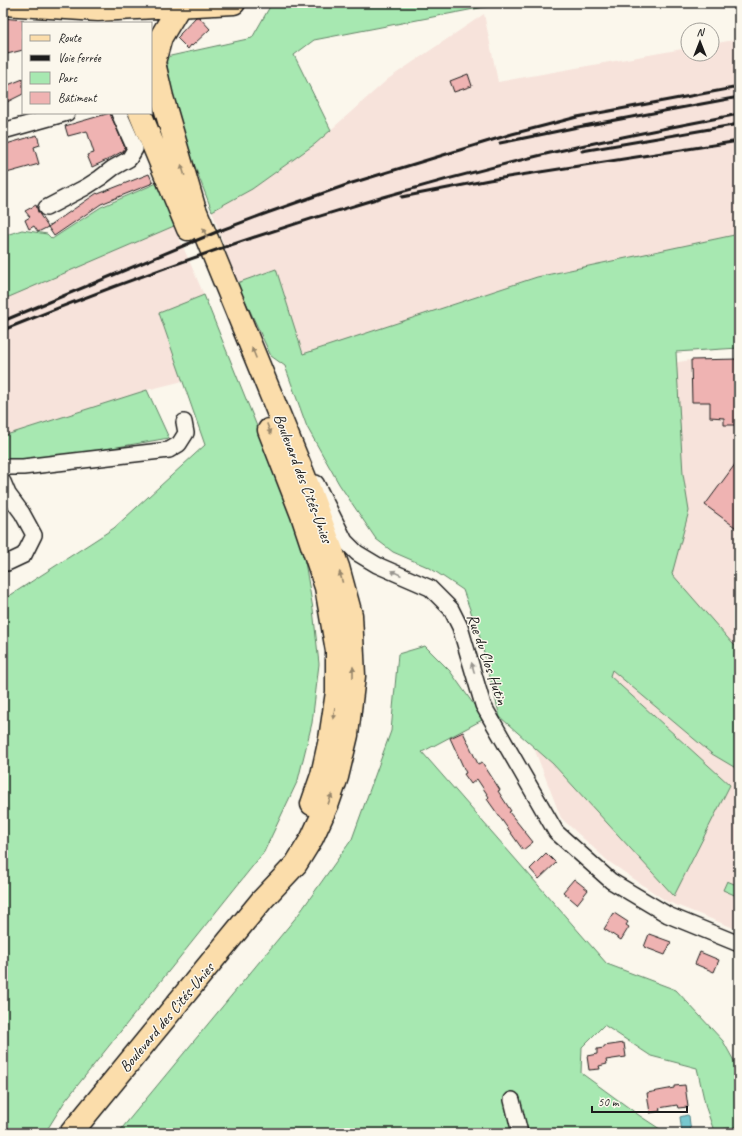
<svg xmlns="http://www.w3.org/2000/svg" width="742" height="1136" font-family="Caveat,sans-serif">
<rect width="100%" height="100%" fill="#fbf7ec"/>
<filter id="ink" filterUnits="userSpaceOnUse"><feTurbulence type="fractalNoise" baseFrequency=".025" numOctaves="2"/><feDisplacementMap in="SourceGraphic" scale="8" xChannelSelector="R" yChannelSelector="G"/><feConvolveMatrix kernelMatrix="1 2 1 2 8 2 1 2 1" color-interpolation-filters="sRGB"/></filter>
<g filter="url(#ink)">
<!-- built -->
<path fill="#f7e3db" d="M484 14 498 82 688 48V54H712V44L739 39V234L537 277 303 355 276 269 237 283 212 211 252 189 315 144 388 79Z
M174 226 204 295 159 314 183 381 147 390 3 436V299Z
M739 359V930L666 901 608 861 561 818 507 678 666 364 691 360Z"/>
<!-- green -->
<path fill="#a7e8b1" stroke="#628266" d="M272 3H505L314 40 294 55 331 130 315 144 252 189 212 211 174 112 166 57 252 38Z
M157 183 174 226 9 297H3V236L22 230 47 234 52 239 101 207Z
M739 234V348L676 352 683 474 689 511 672 574 733 644 739 649V770L712 754 612 670 610 676 730 785 674 896 553 764 500 717 479 634 463 590 430 568 393 552 376 539 339 484 307 427 285 366 271 356 237 283 276 269 303 354 537 277Z
M204 295 300 533 313 609 319 664 312 723 298 780 264 852 212 917 65 1101 45 1133H3V600L114 528 205 445 159 313Z
M147 390 169 438 3 467V436Z
M425 646 450 671 484 719 422 752 607 964 676 990 723 1041 739 1070V1126L714 1131 706 1108 697 1068 651 1056 604 1025 582 1047 581 1073 640 1116 666 1133H118L298 915 352 839 391 731 398 654Z
M727 881 739 886V897L723 890Z"/>
<!-- water -->
<path fill="#77c8ce" stroke="#538387" d="M687 1115 689 1116 691 1133H682L680 1117Z"/>
<!-- building -->
<path fill="#efb3b2" stroke="#1c1c1c" d="M196 17H199L210 29 192 46 191 45 188 49 177 38 180 35V34Z
M3 18 23 20V50L3 55Z
M468 74 472 86 454 92 450 81Z
M23 79V94L3 104V87Z
M110 113 125 148 123 151 107 160 92 167 87 155 94 153 87 131 68 136 65 126Z
M37 135 40 145 34 147 39 164 3 174V145Z
M149 174 153 183 101 204 54 236 48 227 97 193 98 194Z
M36 205 38 212 48 227 38 232 34 226 29 229 25 220 30 217 25 211Z
M739 359V425H724V418L710 417V402H692L691 360Z
M739 459V530L705 505Z
M463 732 478 764 482 762 500 790 498 791 511 811 509 812 533 842 523 850 487 799 489 797 477 779 471 784 464 774 466 773 450 738Z
M546 853 556 863 539 879 530 869Z
M574 879 588 890 577 904 563 892Z
M614 913 628 922 626 925 629 927 621 940 604 929Z
M649 934 671 942 665 955 644 947Z
M700 952 719 960 714 972 695 964Z
M624 1043 626 1057 606 1060 607 1064 599 1066 600 1069 589 1070 587 1056 597 1054V1049L604 1048V1046Z
M685 1085 688 1107 678 1108 677 1105 659 1108 660 1111 650 1113 647 1093 674 1088V1086Z"/>
<g fill="none" stroke-linecap="round" stroke-linejoin="round">
<defs>
<path id="minor" d="M3 131 67 113
M46 208 86 187 100 178 113 168 129 159 135 149 119 113
M3 470 8 467H23L169 450 179 444 186 433 184 422
M3 482 8 494 22 513 34 535 24 555 7 563 3 562
M316 483 345 541 357 553 377 565 430 588 451 609 460 627 483 705 556 832 611 881 668 915 739 944
M512 1100 520 1133"/>
<path id="primary" d="M3 4 98 10 234 3
M154 62 161 37 179 7
M140 113 188 229
M269 430 302 515 326 587 337 651V692L330 739 322 775 312 804
M71 1133 262 900 296 864 312 838 328 803 337 777 347 735 354 676 351 615 338 567 305 478 194 207 162 97 151 50"/>
</defs>
<!-- minor casing -->
<use href="#minor" stroke="#1c1c1c" stroke-width="18"/>
<!-- primary casing -->
<use href="#primary" stroke="#1c1c1c" stroke-width="25"/>
<!-- minor -->
<use href="#minor" stroke="#fbf7ec" stroke-width="15"/>
<!-- primary -->
<use href="#primary" stroke="#fbddab" stroke-width="22"/>
<!-- rail -->
<path stroke="#1c1c1c" stroke-width="3" d="M500 143 578 127 739 97
M582 151 739 124
M402 197 489 180 739 141
M3 321 219 231 267 213 352 183 512 134 547 125 577 117 739 87
M3 330C180 258 364 197 550 153 612 138 676 126 739 114"/>
</g>
<!-- one-way arrows -->
<defs><path id="oneway-solid" d="M-6-.8H1V-3.2L6.5 0L1 3.2V.8H-6Z"/></defs>
<g fill="#97866b">
<use href="#oneway-solid" transform="translate(183 170) rotate(-107)"/>
<use href="#oneway-solid" transform="translate(205 233) rotate(-112)"/>
<use href="#oneway-solid" transform="translate(254 353) rotate(-112)"/>
<use href="#oneway-solid" transform="translate(269 429) rotate(69)"/>
<use href="#oneway-solid" transform="translate(341 577) rotate(-105)"/>
<use href="#oneway-solid" transform="translate(353 672) rotate(-90)"/>
<use href="#oneway-solid" transform="translate(334 714) rotate(98)"/>
<use href="#oneway-solid" transform="translate(330 799) rotate(-70)"/>
</g>
<g fill="#97948e">
<use href="#oneway-solid" transform="translate(396 573) rotate(-156)"/>
<use href="#oneway-solid" transform="translate(473 668) rotate(-105)"/>
</g>
</g>
<g text-anchor="middle" stroke-width="3" stroke-linejoin="round" paint-order="stroke">
<!-- street labels -->
<g font-size="16" fill="#1c1c1c" stroke="#fbf7ec">
<text transform="translate(304 478) rotate(69)" y="6">Boulevard des Cités-Unies</text>
<text transform="translate(488 659) rotate(71)" y="6">Rue du Clos Hutin</text>
<text transform="translate(166 1017) rotate(-50)" y="6">Boulevard des Cités-Unies</text>
</g>
</g>
<!-- margin -->
<rect width="742" height="1136" fill="none" stroke="#fbf7ec" stroke-width="16"/>
<rect x="8" y="8" width="726" height="1120" fill="none" stroke="#1c1c1c" stroke-width="1.5" filter="url(#ink)"/>
<!-- legend -->
<rect x="22" y="22" width="130" height="92" fill="#fbf7ec" stroke="#a29f99"/>
<rect x="30" y="35" width="20" height="6" fill="#fbddab" stroke="#a29f99"/>
<text x="58" y="42" font-size="12" fill="#1c1c1c">Route</text>
<rect x="30" y="55" width="20" height="6" fill="#1c1c1c" stroke="#a29f99"/>
<text x="58" y="62" font-size="12" fill="#1c1c1c">Voie ferrée</text>
<rect x="30" y="72" width="20" height="12" fill="#a7e8b1" stroke="#a29f99"/>
<text x="58" y="82" font-size="12" fill="#1c1c1c">Parc</text>
<rect x="30" y="92" width="20" height="12" fill="#efb3b2" stroke="#a29f99"/>
<text x="58" y="102" font-size="12" fill="#1c1c1c">Bâtiment</text>
<!-- north arrow -->
<g transform="translate(700 42)"><circle r="19" fill="#fbf7ec" stroke="#a29f99"/>
<path d="M0-3L7 15L0 10L-7 15Z" fill="#1c1c1c"/>
<text y="-6" font-size="11" font-weight="bold" text-anchor="middle" fill="#1c1c1c">N</text>
</g>
<!-- scale -->
<path d="M592 1106v6h95v-6" fill="none" stroke="#1c1c1c" stroke-width="2"/>
<text x="598" y="1106" font-size="12" fill="#1c1c1c" stroke="#fbf7ec" stroke-width="3" paint-order="stroke">50 m</text>
</svg>
